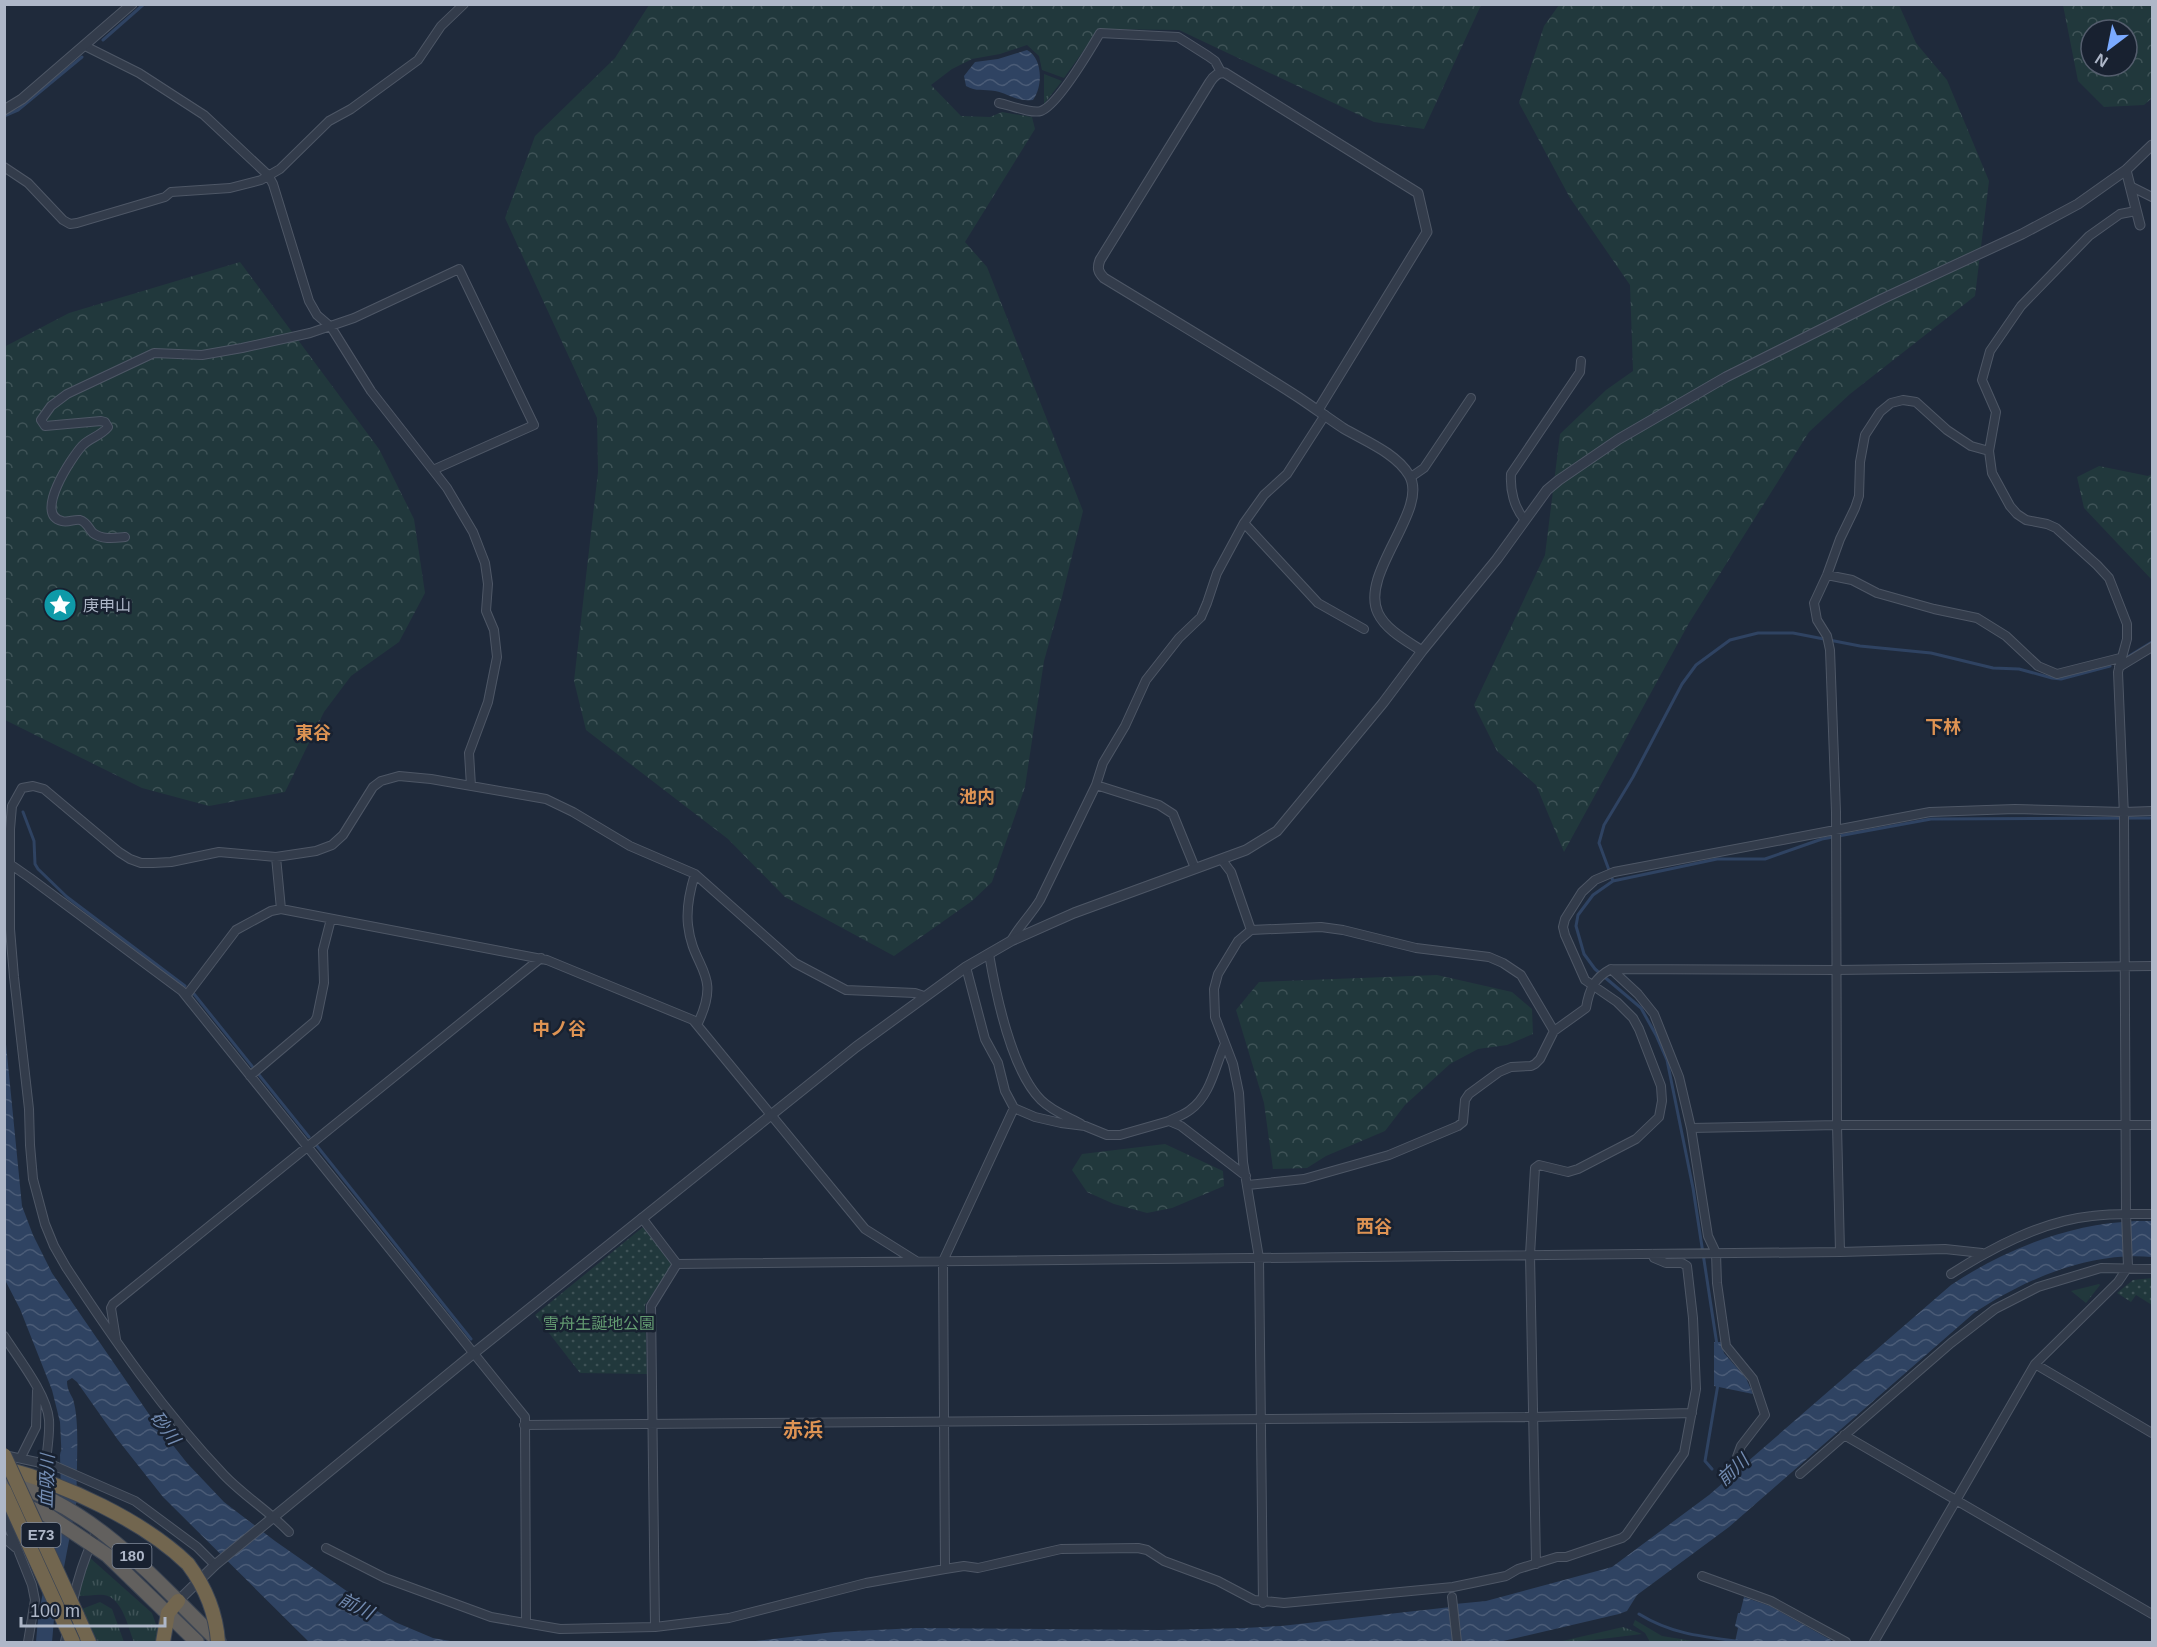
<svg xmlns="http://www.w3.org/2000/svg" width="2157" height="1647" font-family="Arial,'Noto Sans JP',sans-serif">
<defs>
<pattern id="grass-tufts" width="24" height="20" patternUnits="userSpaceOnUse" patternTransform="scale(1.5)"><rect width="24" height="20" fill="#21383c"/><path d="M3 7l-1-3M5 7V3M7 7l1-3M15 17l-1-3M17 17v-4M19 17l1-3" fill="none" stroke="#3f5357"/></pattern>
<pattern id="forest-crowns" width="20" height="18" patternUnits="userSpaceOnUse" patternTransform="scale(1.5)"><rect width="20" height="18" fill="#21383c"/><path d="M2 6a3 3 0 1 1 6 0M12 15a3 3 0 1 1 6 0" fill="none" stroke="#3f5357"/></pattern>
<pattern id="park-dots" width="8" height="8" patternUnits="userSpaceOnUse" patternTransform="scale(1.5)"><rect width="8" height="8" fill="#21383c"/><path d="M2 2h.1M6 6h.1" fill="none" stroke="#3f5357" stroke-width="1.8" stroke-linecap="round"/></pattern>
<pattern id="water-waves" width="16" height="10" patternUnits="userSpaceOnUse" patternTransform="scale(1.5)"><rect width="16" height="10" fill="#2f4362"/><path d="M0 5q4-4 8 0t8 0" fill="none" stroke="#4b5c77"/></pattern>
</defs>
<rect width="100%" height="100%" fill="#1f2a3b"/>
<!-- grass -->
<path fill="url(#grass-tufts)" d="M1044 74 1062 81 1044 104Z
M2099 1284 2100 1285 2086 1303 2071 1291Z
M89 1557 152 1613 158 1630 156 1642H134C128 1628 123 1598 104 1595 97 1594 88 1596 80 1596L77 1593Z
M100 1602 112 1609 124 1642H98L82 1609Z
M1635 1620 1662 1636 1699 1642H1650L1645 1633 1633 1625Z
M1623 1627 1642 1634 1577 1642H1558Z"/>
<!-- forest -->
<path fill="url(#forest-crowns)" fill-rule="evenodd" d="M649 5H1481L1424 129 1374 122 1179 30 1099 29 1064 78 1042 70 1039 56 1027 45 1000 54 972 59 952 69 931 85 961 116 990 117 1002 112 1032 117 1035 129 965 242 987 267 1083 511 1062 597 1044 661 1025 787 992 882 972 901 894 956 785 897 728 839 586 730 574 681 598 472 597 418 505 218 535 136 615 58Z
M1559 5H1899L1916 43 1947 80 1989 181 1975 296 1850 394 1809 432 1689 623 1564 852 1536 785 1497 751 1474 705 1545 555 1560 434 1606 390 1633 371 1630 285 1570 198 1519 103 1544 26Z
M2063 5H2152V98L2144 105 2104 107 2078 81ZM2091 30H2127V66H2091Z
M240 262 379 449 414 519 425 593 399 642 351 676 324 712 285 792 209 806 142 788 5 720 4 347 69 313Z
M2099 466 2148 476 2152 474V580L2084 508 2077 477Z
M1437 975 1512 992 1532 1009 1533 1034 1507 1045 1478 1049 1450 1064 1405 1105 1385 1131 1326 1156 1307 1168 1273 1169 1264 1103 1236 1010 1259 982Z
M1165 1144 1223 1171 1224 1186 1172 1208 1147 1213 1114 1204 1087 1192 1072 1170 1082 1154Z"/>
<!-- park -->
<path fill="url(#park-dots)" d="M643 1227 672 1265 645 1305 647 1374 580 1373 535 1315Z
M2152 1278V1305L2136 1295 2131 1302 2117 1293 2133 1280Z"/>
<!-- water -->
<path fill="url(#water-waves)" d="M1027 50C1043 58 1043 87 1033 100 1016 102 1010 94 995 91 984 89 976 92 966 86L964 76 975 62 998 59Z
M4 1024 22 1206 33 1235 52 1273 153 1420 187 1463 224 1502 275 1541 361 1601 395 1622 433 1638 456 1642H309L163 1497 118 1440 77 1382 72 1378 67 1381C67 1389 70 1393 73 1399 79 1419 77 1449 77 1470L62 1463 60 1422 52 1390 20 1309 5 1280Z
M2136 1221H2152V1257C2090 1251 2025 1279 1974 1313L1729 1527 1637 1595 1627 1611 1619 1614 1499 1642H747L834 1632 917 1628 1159 1630 1244 1628 1281 1626 1451 1607 1455 1604 1486 1601 1612 1567 1709 1495 1951 1285C2007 1248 2069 1224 2136 1221Z
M1714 1342H1721L1724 1353 1746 1378 1753 1394 1714 1386Z
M1744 1597 1770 1606 1831 1640 1830 1642H1735L1738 1628 1735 1626 1738 1613H1740Z"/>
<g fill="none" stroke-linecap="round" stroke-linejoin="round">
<!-- stream -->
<path stroke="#2f4362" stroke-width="3" d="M103 40 144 4
M4 116 18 110 82 57
M2126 658 2152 642
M23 812 34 841 35 864 38 869 67 897 185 986
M1613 881 1599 843 1604 825 1633 777 1682 684 1696 665 1730 640 1758 633H1793L1860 646 1931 653 1993 668 2019 669 2052 678 2061 679 2110 666
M194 994 309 1137
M317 1146 471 1339
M1717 1345 1693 1188 1667 1060 1656 1035 1641 1008 1595 969 1584 954 1576 926 1578 915 1593 895 1613 881 1717 859H1765L1822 839 1931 819 2152 818
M1712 1469 1705 1461 1718 1384
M1639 1614C1673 1635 1706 1637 1744 1642"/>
<!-- river -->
<path stroke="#2f4362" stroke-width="16" d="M44 1642 46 1619 69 1498 68 1455"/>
<defs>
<path id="minor" d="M85 46 139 73 204 115 268 175 273 184 309 301 317 315 331 327 371 391 447 488 473 532 485 563 488 584 486 611 494 630 497 657 488 702 469 753 471 786
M999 103C1009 105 1032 114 1041 111 1058 105 1090 50 1100 33L1178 37 1208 56 1215 61 1221 72
M4 167 28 183 63 220 70 224 77 223 165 197 171 192 230 188 261 180 280 169 329 121 351 109 418 60 441 26 464 4
M2130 186 2152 197
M1411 477 1424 468 1471 398
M1525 520C1514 508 1510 490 1511 474L1580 372 1581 361
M1244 523 1318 603 1364 629
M125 537C115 538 102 540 93 533 89 529 87 522 80 520 74 519 68 523 62 521 33 515 72 457 82 446 89 438 101 436 108 427L105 422 101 421 45 426 41 420 51 406 67 394 154 353 202 355 242 348 310 333 354 318 459 269 534 425 433 470
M1827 575 1852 580 1877 593 1934 609 1977 618 2006 636 2038 666 2057 674 2120 658
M2119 667 2152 647
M1096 785 1159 805 1173 814 1195 868
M276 857 281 909
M1222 860 1231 872 1251 930
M4 865 10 864 30 878 182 991 525 1417 526 1622
M695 874C690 890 686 907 688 925 693 970 722 972 698 1023
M1011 941C1019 926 1031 915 1040 900L1096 785 1103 763 1125 726 1146 680 1179 638 1201 617 1207 603 1217 573 1244 523 1264 495 1287 474 1325 415
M989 954C996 995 1012 1071 1041 1100 1052 1111 1068 1117 1081 1124
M966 967 985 1039 998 1063 1005 1091 1014 1108 1035 1117 1061 1123 1085 1126 1107 1135H1120L1169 1121 1181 1126 1246 1176
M1611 969 1638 994 1654 1014 1679 1077 1691 1128 1708 1236 1716 1253 1717 1283 1726 1346 1753 1379 1765 1415 1741 1446 1737 1457
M186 996 236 930 271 911 281 909 547 960 693 1020 865 1229 916 1261
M250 1076 315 1021 317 1017 324 983 323 950 331 919
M1169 1121C1176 1117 1184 1115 1190 1110 1211 1095 1215 1066 1225 1044
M1691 1128 1837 1125H2152
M1248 1185 1304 1179 1389 1155 1458 1126 1463 1122 1465 1100 1469 1094 1499 1072 1511 1067 1531 1066 1535 1064 1540 1059 1554 1031 1586 1008C1589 990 1594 978 1611 969L1836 970 2152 966
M642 1218 677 1264
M1840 1252 1837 1125 1836 812 1830 650 1827 636 1817 620 1814 603 1827 575 1840 539 1855 508 1859 496 1860 462 1865 435 1880 412 1891 403 1903 400 1916 402 1947 430 1971 446 1989 451
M677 1264 1840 1252 1945 1249 1982 1253
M1951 1274C1993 1247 2042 1221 2092 1216 2112 1213 2132 1214 2152 1214
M4 1336C18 1358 47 1394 49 1420 50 1434 47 1449 46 1463
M116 1339 111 1308 113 1304 541 958
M2035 1364 2152 1433
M524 1425 1533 1417 1692 1413
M1844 1435 2152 1614
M4 1455 55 1466 135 1501 197 1547 215 1565
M22 1455 36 1427 37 1391
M1800 1474 1951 1343 1995 1309 2038 1287 2101 1268 2152 1269
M4 1515 32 1585 35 1600 28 1642
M289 1532C269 1511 244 1496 224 1475 164 1412 114 1340 66 1267L54 1246 45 1224 33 1179 30 1145 29 1109 14 977 10 929V829L12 806 22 788 33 786 44 789 119 852 130 859 141 863H153L171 862 219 852 276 857 316 851 332 845 343 835 373 787 381 781 399 776 431 779 546 799 573 812 630 846 695 874 795 963 846 990 915 993 924 996
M4 1538 16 1548
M326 1548 385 1578 491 1617 560 1629 655 1627 729 1618 866 1583 945 1569 964 1566 978 1568 1061 1549 1138 1548 1147 1550 1164 1561 1218 1581 1254 1600 1284 1603 1453 1587 1506 1576 1518 1569 1557 1557H1566L1622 1538 1626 1535 1684 1453 1696 1389 1693 1318 1687 1266 1682 1263H1666L1654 1258 1652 1254
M1536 1564 1530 1255 1535 1168 1539 1165 1568 1172 1578 1169 1636 1139 1659 1117 1662 1101 1661 1086 1639 1029 1633 1018 1617 1002 1585 980 1565 935 1563 927 1565 919 1582 892 1595 880 1614 872 1930 812 2015 809 2124 812 2152 811
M945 1569 943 1261 1014 1108
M1702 1576 1771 1601 1846 1642
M1452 1597 1457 1642
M1263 1603 1259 1258 1243 1162 1239 1093 1233 1064 1215 1017 1214 989 1218 974 1238 941 1251 930 1321 927 1343 930 1416 948 1489 957 1503 963 1521 975 1554 1031
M655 1627 651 1306 677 1264
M65 1642C73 1599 78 1569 98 1529
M1874 1642 2035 1364 2118 1282 2128 1267 2126 1213 2124 816 2118 672 2127 639V624L2109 578 2097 565 2056 528 2047 524 2026 520 2017 514 2010 506 1992 473 1989 451 1996 412 1982 380 1990 351 2021 306 2089 236 2120 214 2136 211"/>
<path id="tertiary" d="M4 110 22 99 132 4
M2126 170 2140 225
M1318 410 1427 232 1418 193 1225 73C1218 72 1214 76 1210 82L1100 260C1097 268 1098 272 1104 278 1168 317 1234 356 1298 397 1313 407 1328 418 1343 428 1365 441 1396 453 1409 475 1430 509 1359 573 1378 613 1386 630 1407 641 1422 651
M178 1601 215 1565 474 1353 856 1047 966 967 1011 941 1074 913 1246 850 1277 831 1383 703 1422 651 1497 559 1547 490 1559 480 1619 439 1726 377 1882 299 2022 234 2078 204 2126 170 2152 145"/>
<path id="trunk" d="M4 1481C96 1508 154 1579 219 1642
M21 1504 49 1516 107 1555 197 1642"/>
<path id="motorway" d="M4 1468C64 1484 144 1521 188 1564
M77 1615 89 1642
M163 1642 168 1613 178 1601"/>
</defs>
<!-- minor casing -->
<use href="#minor" stroke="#4e5766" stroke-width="10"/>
<!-- tertiary casing -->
<use href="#tertiary" stroke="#4e5766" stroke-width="11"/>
<!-- trunk casing -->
<use href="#trunk" stroke="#3b4453" stroke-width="16"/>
<!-- motorway casing -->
<use href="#motorway" stroke="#3b4453" stroke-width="16"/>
<!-- minor -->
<use href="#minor" stroke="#333c4b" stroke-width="8"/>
<!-- tertiary -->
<use href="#tertiary" stroke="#333c4b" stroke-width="9"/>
<!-- trunk -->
<use href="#trunk" stroke="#62605e" stroke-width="14"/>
<!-- motorway -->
<use href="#motorway" stroke="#72664f" stroke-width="14"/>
<defs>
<path id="motorway-bridge" d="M4 1455 77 1615
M4 1490 73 1642
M188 1564C206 1588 216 1612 218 1642"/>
</defs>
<!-- motorway-bridge casing -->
<use href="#motorway-bridge" stroke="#3b4453" stroke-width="16" stroke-linecap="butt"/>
<!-- motorway-bridge -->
<use href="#motorway-bridge" stroke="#72664f" stroke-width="14"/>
</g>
<!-- icons -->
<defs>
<symbol id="sight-disc" viewBox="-11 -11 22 22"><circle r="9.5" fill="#0f9aa8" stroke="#182130"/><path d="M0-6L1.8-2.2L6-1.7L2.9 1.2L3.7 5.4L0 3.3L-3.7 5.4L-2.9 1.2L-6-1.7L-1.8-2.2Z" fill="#fff"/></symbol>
</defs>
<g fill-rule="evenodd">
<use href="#sight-disc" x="41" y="586" width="38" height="38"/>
</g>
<g text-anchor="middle" stroke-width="5" stroke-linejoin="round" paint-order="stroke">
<!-- shield labels -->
<g fill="#182130" stroke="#818a9a" stroke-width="1.5">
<rect x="21.5" y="1523" width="39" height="24" rx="4.5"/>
<rect x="112.5" y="1544" width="39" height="24" rx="4.5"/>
</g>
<g font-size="15" font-weight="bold" fill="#aeb7c8">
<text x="41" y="1540">E73</text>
<text x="132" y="1561">180</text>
</g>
<!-- poi labels -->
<g font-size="16" fill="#aeb7c8" stroke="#182130" text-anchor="start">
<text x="83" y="611">庚申山</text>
</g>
<!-- park labels -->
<g font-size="16" fill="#639b71" stroke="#182130">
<text x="599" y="1329">雪舟生誕地公園</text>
</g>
<!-- neighbourhood labels -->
<g font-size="18" font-weight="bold" fill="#de9353" stroke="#182130">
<text x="1943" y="733">下林</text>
<text x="313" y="739">東谷</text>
<text x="977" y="803">池内</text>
<text x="559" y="1035">中ノ谷</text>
<text x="1374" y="1233">西谷</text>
</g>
<!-- water labels -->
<g font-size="18" font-style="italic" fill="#738cb2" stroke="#182130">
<text transform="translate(165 1428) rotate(54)" y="6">砂川</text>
<text transform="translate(1733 1470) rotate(-43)" y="6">前川</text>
<text transform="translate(47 1481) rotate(-88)" y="6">血吸川</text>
<text transform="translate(356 1606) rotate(27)" y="6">前川</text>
</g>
<!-- quarter labels -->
<g font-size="20" font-weight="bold" fill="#de9353" stroke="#182130">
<text x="803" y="1437">赤浜</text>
</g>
</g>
<!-- border -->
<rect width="2157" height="1647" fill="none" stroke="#aeb7c8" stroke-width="12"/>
<!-- north arrow -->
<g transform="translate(2109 48) rotate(212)"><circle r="28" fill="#182130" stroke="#545d6d" stroke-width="1.5"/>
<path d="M0-4.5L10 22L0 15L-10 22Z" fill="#7baaff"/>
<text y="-9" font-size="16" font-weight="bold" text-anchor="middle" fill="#aeb7c8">N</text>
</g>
<!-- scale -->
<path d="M21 1617v9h144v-9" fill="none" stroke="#aeb7c8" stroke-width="3"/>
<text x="30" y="1617" font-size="18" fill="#aeb7c8" stroke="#182130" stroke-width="4.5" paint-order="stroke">100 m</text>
</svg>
